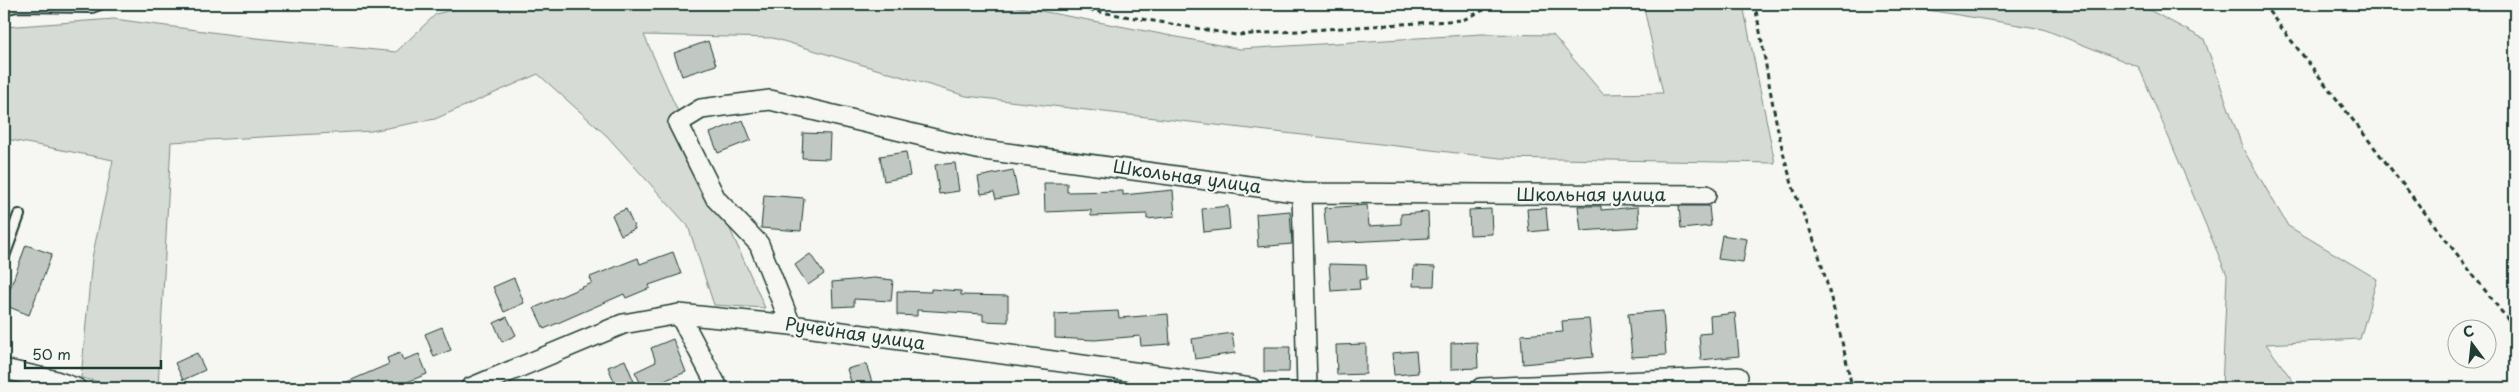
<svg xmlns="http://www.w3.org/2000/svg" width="2519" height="392" font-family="'Playpen Sans',sans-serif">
<rect width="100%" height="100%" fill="#f6f6f2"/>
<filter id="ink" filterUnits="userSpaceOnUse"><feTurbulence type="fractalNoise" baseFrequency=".02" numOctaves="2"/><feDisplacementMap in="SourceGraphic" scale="10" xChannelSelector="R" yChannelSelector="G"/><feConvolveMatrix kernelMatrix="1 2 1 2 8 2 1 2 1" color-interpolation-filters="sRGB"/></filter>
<g filter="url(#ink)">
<!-- green -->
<path fill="#d6dbd6" stroke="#7a8c85" d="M473 4H1004L1240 49 1482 34 1553 35 1603 94 1663 93 1643 4H1726L1744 10 1775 163 1500 158 966 96 773 38 644 35 765 308 714 305 688 226 607 136 538 74 435 119 371 131 171 142 158 388H130L81 378 92 258 113 160 6 139 4 136V27L114 19 256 38 396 52 436 14Z
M1910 4H2138L2204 39 2243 149 2288 226 2377 279 2360 339 2266 344 2298 388H2222L2227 275 2139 67 2043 29 1922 9Z"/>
<!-- building -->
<path fill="#c1c8c3" stroke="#1f3d34" d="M708 41 716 65 682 76 674 53Z
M743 120 751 140 718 153 710 133Z
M803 133 830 134 829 159 802 158Z
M906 152 910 176 884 181 880 156Z
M955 163 959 191 939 194 935 165Z
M1013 170 1018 195 996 199 994 192 981 194 978 177Z
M1044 183H1067V192L1123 191V195L1173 190 1175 216 1147 219V214L1091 216V210L1045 212Z
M764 195 804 198 801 231 761 228Z
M1367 205 1369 226 1401 224V214L1428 212 1429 238 1327 243 1324 208Z
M1228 206 1230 229 1204 232 1202 209Z
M1578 206H1601V210L1638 207 1639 227 1581 231Z
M1679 206H1709L1711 226 1681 229Z
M1546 208 1548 230 1529 232 1527 209Z
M626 209 635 229 621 235 612 215Z
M1491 209 1492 234 1470 235 1469 210Z
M1290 211 1292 244 1258 247 1256 214Z
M1722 235 1747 239 1743 262 1718 259Z
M26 245 52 254 29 315 4 305Z
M673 252 681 274 649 285 650 288 626 298 624 294 544 329 534 308 592 283 590 277 638 258 640 264Z
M810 254 824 274 808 285 795 265Z
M1329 264 1366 265 1367 279 1359 280 1360 289 1331 291Z
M1414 266 1435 267 1434 286H1413Z
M514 278 524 303 504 312 493 287Z
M874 278 893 280 891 301 854 299V306L833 307 832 282Z
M931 289 961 291V295L1008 296V322L983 321V314L917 310V316L897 315V291L931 292Z
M1118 311 1119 318 1168 314 1170 344 1141 346 1140 336 1095 340 1055 338V314Z
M1663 311 1666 355 1632 357 1628 314Z
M1735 313 1739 356 1701 360 1699 334 1711 333 1710 316Z
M507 317 516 335 502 342 494 323Z
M1589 319 1593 357 1523 364 1521 335 1563 332 1562 321Z
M442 327 451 350 434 357 425 334Z
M1232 333 1235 353 1195 359 1192 339Z
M673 339 686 372 658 383 660 388H643L635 372 656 362 651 348Z
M1477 342 1478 368 1451 369V343Z
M1366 344V374L1337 375 1336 345Z
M1264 347H1290L1289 372H1264Z
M1416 351 1418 373 1394 375 1392 353Z
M197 353 205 370 183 380 175 363Z
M400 353 403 360 419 354 427 374 392 388H333L389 364 387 358Z
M625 360 635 384 617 388 608 367Z
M866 364 874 388H853L847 369Z"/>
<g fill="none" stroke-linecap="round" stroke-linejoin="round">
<defs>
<path id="lane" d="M4 9 17 6 92 7 100 4
M4 256 19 215"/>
<path id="street" d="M1302 193 1307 388
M679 314 718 388
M791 325 759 244 716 199 678 123 701 109 770 100 977 149 1302 193 1706 195
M4 369 53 380 76 388
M470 388 623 324 679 314 791 325 1251 388
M1481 388 1738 377"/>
</defs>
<!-- lane casing -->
<use href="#lane" stroke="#1f3d34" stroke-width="14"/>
<!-- street casing -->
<use href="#street" stroke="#1f3d34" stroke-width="22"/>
<!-- path -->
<path stroke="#1f3d34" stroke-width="3" stroke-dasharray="5 4" stroke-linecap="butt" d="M308 4C330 8 359 10 381 4
M1053 4 1236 35 1463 20 1496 4
M1752 4 1755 6C1767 64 1773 121 1790 177 1797 203 1810 227 1818 252 1831 297 1843 342 1852 388
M2263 4 2515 329"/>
<!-- lane -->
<use href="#lane" stroke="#f6f6f2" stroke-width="10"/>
<!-- street -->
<use href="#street" stroke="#f6f6f2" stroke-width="19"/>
</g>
</g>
<g text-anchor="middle" stroke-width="4.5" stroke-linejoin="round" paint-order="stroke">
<!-- street labels -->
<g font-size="18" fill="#1f3d34" stroke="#f6f6f2">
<text transform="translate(1187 177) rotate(8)" y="6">Школьная улица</text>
<text x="1591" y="201">Школьная улица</text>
<text transform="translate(855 334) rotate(8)" y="6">Ручейная улица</text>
</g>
</g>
<!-- margin -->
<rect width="2519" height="392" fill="none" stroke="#f6f6f2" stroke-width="20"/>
<rect x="10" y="10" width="2499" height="372" fill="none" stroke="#1f3d34" stroke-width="2" filter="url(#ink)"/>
<!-- north arrow -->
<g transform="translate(2472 344) rotate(345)"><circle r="24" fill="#f6f6f2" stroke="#a0aca6"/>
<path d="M0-4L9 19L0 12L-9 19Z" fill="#1f3d34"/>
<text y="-8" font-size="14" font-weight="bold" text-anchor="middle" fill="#1f3d34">С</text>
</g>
<!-- scale -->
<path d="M25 360v8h136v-8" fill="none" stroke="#1f3d34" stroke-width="2.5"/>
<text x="32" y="360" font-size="15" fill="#1f3d34" stroke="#f6f6f2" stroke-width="4" paint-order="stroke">50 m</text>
</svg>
